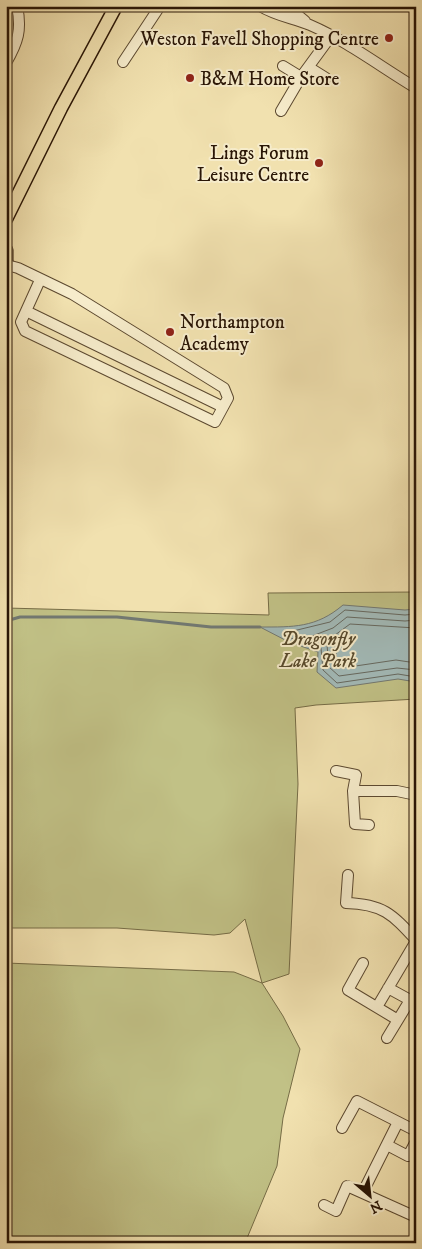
<svg xmlns="http://www.w3.org/2000/svg" width="422" height="1249" font-family="'IM FELL DW Pica',serif">
<rect width="100%" height="100%" fill="#f1e1af"/>
<filter id="stains"><feTurbulence type="fractalNoise" baseFrequency=".004" numOctaves="4"/><feColorMatrix values="0 0 0 0 .2 0 0 0 0 .09 0 0 0 0 .02 0 0 0 .5 -.17"/></filter>
<radialGradient id="worn" r=".72"><stop offset=".6" stop-color="#630" stop-opacity="0"/><stop offset="1" stop-color="#630" stop-opacity=".3"/></radialGradient>
<!-- green -->
<path fill="#c1c186" stroke="#766c46" d="M416 592V699L316 705 295 708 298 784 289 974 262 983 283 1016 300 1049 283 1118 277 1166 245 1243H6V963L234 972 262 983 245 919 230 933 214 935 117 928H6V608L269 615 268 593Z"/>
<!-- water -->
<path fill="#a2bab8" stroke="#727871" d="M343 605 405 610 416 609V682L398 679 336 688 317 672 318 652 289 642 260 627C293 627 316 628 343 605Z"/>
<g fill="none" stroke-linecap="round" stroke-linejoin="round">
<!-- shore -->
<path stroke="#66685f" stroke-width="1" d="M416 614 405 615 345 610 330 622 289 632 287 634 291 638 321 648 323 670 337 683 398 674 416 677
M416 620 405 621 347 617 333 628 312 636 327 645 329 667 339 676 397 668 416 670
M416 628 350 624 331 638 336 648V663L342 668 396 660 416 663"/>
<!-- stream -->
<path stroke="#727871" stroke-width="3" d="M6 621 20 617H117L211 627H260"/>
<defs>
<path id="minor" d="M260 6C276 16 293 18 310 25 347 41 381 67 416 88
M287 6 305 21
M123 62 160 6
M6 63C18 42 22 30 17 6
M283 66 301 77
M310 68 326 78
M281 111 301 77 331 36
M7 265 18 268 72 294 224 388 228 398 215 422 25 331 21 322 40 280
M26 311 223 407
M336 771 356 775 353 791 355 824 369 825
M353 791H397L416 795
M348 875 346 903C383 904 392 914 416 940
M363 963 348 990 398 1020
M377 1007 416 941
M387 1038 410 1000 388 988
M342 1128 357 1101 416 1131
M387 1145 408 1156 416 1141
M363 1192 398 1122
M324 1205 336 1211 347 1186 416 1217"/>
<path id="major" d="M6 219 61 108 116 6
M6 250V266"/>
</defs>
<!-- minor casing -->
<use href="#minor" stroke="#5c4930" stroke-width="12"/>
<!-- major casing -->
<use href="#major" stroke="#2a1606" stroke-width="15"/>
<!-- minor -->
<use href="#minor" stroke="#f6eccb" stroke-width="10"/>
<!-- major -->
<use href="#major" stroke="#f1e1af" stroke-width="12"/>
</g>
<!-- markers -->
<g fill="#8f2418" stroke="#f6eccb" stroke-width="2">
<circle cx="389" cy="38" r="5"/>
<circle cx="190" cy="78" r="5"/>
<circle cx="319" cy="163" r="5"/>
<circle cx="170" cy="332" r="5"/>
</g>
<g text-anchor="middle" stroke-width="4" stroke-linejoin="round" paint-order="stroke">
<!-- poi labels -->
<g font-size="19" fill="#2a1606" stroke="#f6eccb" text-anchor="end">
<text x="379" y="45">Weston Favell Shopping Centre</text>
<text x="200" y="85" text-anchor="start">B&amp;M Home Store</text>
<text x="309" y="159">Lings Forum<tspan x="309" dy="22">Leisure Centre</tspan></text>
<text x="180" y="328" text-anchor="start">Northampton<tspan x="180" dy="22">Academy</tspan></text>
</g>
<!-- park labels -->
<g font-size="19" font-style="italic" fill="#57492c" stroke="#f6eccb">
<text x="318" y="645">Dragonfly<tspan x="318" dy="22">Lake Park</tspan></text>
</g>
</g>
<!-- margin -->
<rect width="422" height="1249" fill="none" stroke="#f1e1af" stroke-width="25"/>
<rect x="8" y="8" width="407" height="1234" fill="none" stroke="#2a1606" stroke-width="2.5"/>
<rect x="12" y="12" width="397" height="1224" fill="none" stroke="#2a1606"/>
<!-- north arrow -->
<g transform="translate(370 1196) rotate(152)" stroke="#f6eccb" stroke-width="4" paint-order="stroke">
<path d="M0-4L9 19L0 12L-9 19Z" fill="#2a1606"/>
<text y="-8" font-size="14" font-weight="bold" text-anchor="middle" fill="#2a1606">N</text>
</g>
<rect width="100%" height="100%" filter="url(#stains)"/>
<rect width="100%" height="100%" fill="url(#worn)"/>
</svg>
